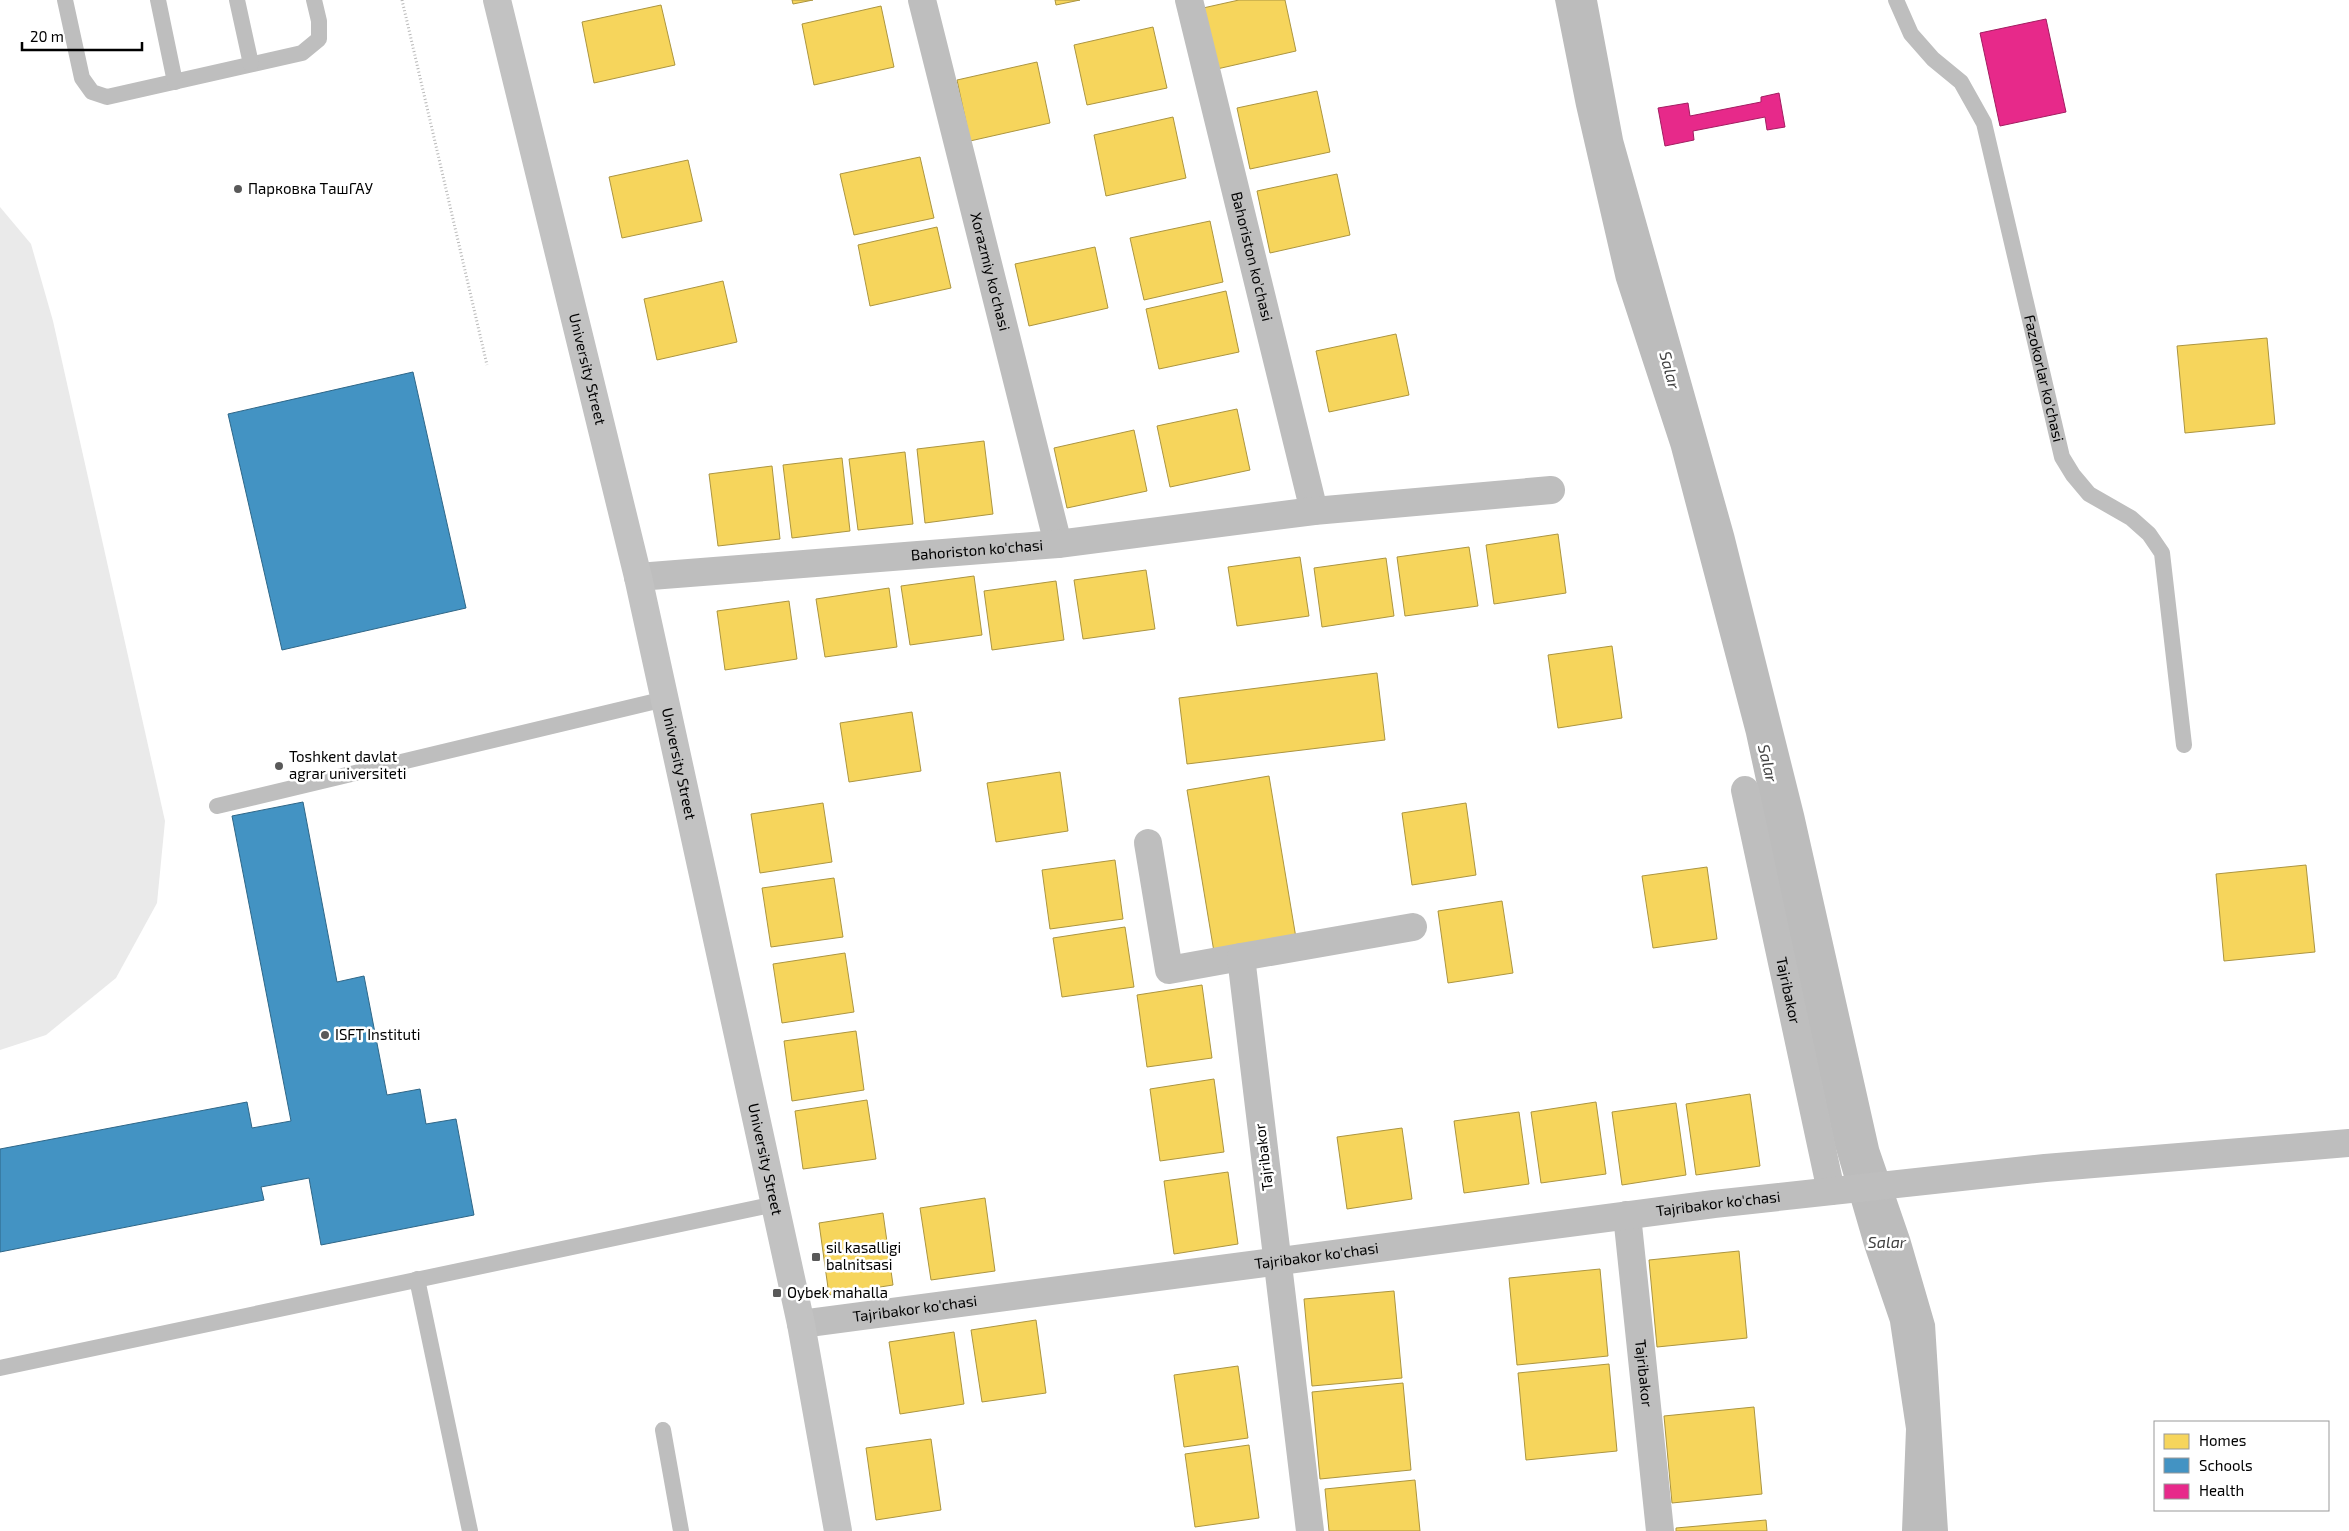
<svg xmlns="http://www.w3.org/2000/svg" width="2349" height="1531" font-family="'Exo 2',sans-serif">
<rect width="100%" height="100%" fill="#fff"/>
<!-- green -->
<path fill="#eaeaea" d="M0 207 31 244 53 321 165 821 157 903 116 978 46 1035 0 1050Z"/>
<!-- water -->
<path fill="#bcbcbc" d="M1555 0H1597L1623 139 1734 534 1804 814 1879 1148 1910 1238 1935 1324 1948 1531H1902L1906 1429 1890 1322 1865 1249 1835 1146 1746 734 1671 448 1616 280 1576 106Z"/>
<!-- homes -->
<path fill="#f6d55c" stroke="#ac9540" d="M792 0H813L793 4Z
M1055 0H1080L1056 5Z
M1239 0H1285L1296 51 1217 69 1203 8Z
M661 5 675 65 594 83 582 22Z
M881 6 894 67 814 85 802 24Z
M1153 27 1167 88 1087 105 1074 45Z
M1037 62 1050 123 970 141 957 80Z
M1317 91 1330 152 1250 169 1237 108Z
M1173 117 1186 178 1106 196 1094 135Z
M920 157 934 218 854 235 840 174Z
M688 160 702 221 622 238 609 177Z
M1337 174 1350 235 1270 253 1257 191Z
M1210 221 1223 282 1144 300 1130 238Z
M937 227 951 288 870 306 858 245Z
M1095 247 1108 308 1029 326 1015 264Z
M723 281 737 342 657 360 644 299Z
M1226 291 1239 352 1159 369 1146 309Z
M1396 334 1409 395 1329 412 1316 351Z
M2267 338 2275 424 2185 433 2177 346Z
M1237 409 1250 470 1170 487 1157 426Z
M1134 430 1147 491 1067 508 1054 448Z
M984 441 993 514 925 523 917 449Z
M905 452 913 524 858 530 849 459Z
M842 458 850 531 792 538 783 465Z
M772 466 780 539 718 546 709 474Z
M1558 534 1566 593 1494 604 1486 545Z
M1469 547 1478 606 1405 616 1397 557Z
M1300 557 1309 616 1237 626 1228 567Z
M1386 558 1394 616 1322 627 1314 568Z
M1146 570 1155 629 1083 639 1074 580Z
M974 576 982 635 910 645 901 586Z
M1056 581 1064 640 992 650 984 591Z
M889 588 897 647 825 657 816 599Z
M789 601 797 659 725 670 717 611Z
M1612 646 1622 718 1558 728 1548 655Z
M1377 673 1385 740 1187 764 1179 698Z
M912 712 921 771 849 782 840 723Z
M1060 772 1068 831 996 842 987 783Z
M1269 776 1296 938 1214 952 1187 790Z
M823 803 832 862 760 873 751 814Z
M1466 803 1476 875 1412 885 1402 813Z
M1115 860 1123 919 1050 929 1042 870Z
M2306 865 2315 952 2224 961 2216 874Z
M1707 867 1717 939 1653 948 1642 876Z
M834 878 843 937 771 947 762 888Z
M1502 901 1513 973 1448 983 1438 911Z
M1125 927 1134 987 1062 997 1053 938Z
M845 953 854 1012 782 1023 773 964Z
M1202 985 1212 1058 1147 1067 1137 995Z
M856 1031 864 1090 792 1101 784 1041Z
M1214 1079 1224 1152 1160 1161 1150 1089Z
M1750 1094 1760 1166 1696 1175 1686 1104Z
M867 1100 876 1159 803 1169 795 1111Z
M1596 1102 1606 1174 1541 1183 1531 1112Z
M1676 1103 1686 1175 1622 1185 1612 1112Z
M1519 1112 1529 1184 1464 1193 1454 1121Z
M1402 1128 1412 1199 1347 1209 1337 1137Z
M1228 1172 1238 1244 1174 1254 1164 1181Z
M985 1198 995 1271 931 1280 920 1208Z
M883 1213 893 1285 829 1295 819 1223Z
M1739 1251 1747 1338 1657 1347 1649 1260Z
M1600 1269 1608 1356 1517 1365 1509 1278Z
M1394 1291 1402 1378 1312 1386 1304 1299Z
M1036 1320 1046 1393 982 1402 971 1330Z
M954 1332 964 1404 900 1414 889 1342Z
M1609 1364 1617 1451 1526 1460 1518 1373Z
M1238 1366 1248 1438 1184 1447 1174 1375Z
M1403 1383 1411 1470 1320 1479 1312 1392Z
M1754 1407 1762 1494 1672 1503 1664 1416Z
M931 1439 941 1510 876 1520 866 1448Z
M1249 1445 1259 1518 1195 1527 1185 1454Z
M1415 1480 1420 1531H1329L1325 1489Z
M1766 1520 1767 1531H1676V1528Z"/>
<!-- schools -->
<path fill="#4393c3" stroke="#2f6788" d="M413 372 466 608 282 650 228 414Z
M303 802 337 982 364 976 387 1095 420 1089 426 1124 456 1119 474 1215 321 1245 309 1178 261 1187 264 1200 0 1252V1149L247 1102 252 1128 291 1121 232 816Z"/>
<!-- health -->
<path fill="#e7298a" stroke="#a21d61" d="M2046 19 2066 112 2000 126 1980 33Z
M1779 93 1785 127 1767 130 1765 117 1693 131 1694 140 1665 146 1658 108 1688 103 1690 116 1761 102V97Z"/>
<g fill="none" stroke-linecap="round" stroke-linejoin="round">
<!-- path -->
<path stroke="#b8b8b8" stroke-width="3" stroke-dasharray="1 2.5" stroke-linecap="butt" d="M402 0 487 365"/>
<!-- lane -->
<g stroke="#bebebe" stroke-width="16">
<path d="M65 0 82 78 92 92 107 97 302 53 319 39V21L314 0"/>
<path d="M158 0 175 82"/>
<path d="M237 0 251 64"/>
<path id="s1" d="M1896 0 1911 34 1933 59 1961 82 1984 123 2062 457 2073 475 2089 494 2131 518 2149 534 2162 553 2184 745"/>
<path d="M217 806 665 699"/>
<path d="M417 1279 470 1531"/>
<path d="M0 1368 775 1204"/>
<path d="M663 1430 681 1531"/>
</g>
<!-- street -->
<g stroke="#bebebe" stroke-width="28">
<path id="s2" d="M922 0 1058 544"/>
<path id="s3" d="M1189 0 1314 511"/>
<path id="s4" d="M638 577 1058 544 1314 511 1551 490"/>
<path id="s5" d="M1745 790 1831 1191"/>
<path d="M1148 843 1169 970 1241 957"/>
<path id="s6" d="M1627 1215 1660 1531"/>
<path id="s7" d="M801 1324 1714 1204 2045 1168 2349 1143"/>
<path d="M1310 1531 1241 957 1413 927"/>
</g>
<!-- secondary -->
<path stroke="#c2c2c2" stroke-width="28" id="s8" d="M497 0 638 577 801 1324 838 1531"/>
</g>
<!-- markers -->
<g fill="#595959" stroke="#fff" stroke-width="2">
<circle cx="238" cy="189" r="5"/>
<circle cx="279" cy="766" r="5"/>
<circle cx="325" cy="1035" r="5"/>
<rect x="811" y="1252" width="10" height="10" rx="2.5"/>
<rect x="772" y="1288" width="10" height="10" rx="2.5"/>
</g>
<g text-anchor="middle" stroke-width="5" stroke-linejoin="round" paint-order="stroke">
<!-- poi labels -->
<g font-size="15" fill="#000" stroke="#fff" text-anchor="start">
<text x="248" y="194">Парковка ТашГАУ</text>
<text x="289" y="762">Toshkent davlat<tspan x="289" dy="17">agrar universiteti</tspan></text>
<text x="335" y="1040">ISFT Instituti</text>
<text x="826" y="1253">sil kasalligi<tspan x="826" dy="17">balnitsasi</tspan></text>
<text x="787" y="1298">Oybek mahalla</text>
</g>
<!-- street labels -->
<g font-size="15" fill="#000" stroke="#fff">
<text dy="5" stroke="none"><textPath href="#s3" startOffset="264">Bahoriston ko'chasi</textPath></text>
<text dy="5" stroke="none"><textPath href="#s2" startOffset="280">Xorazmiy ko'chasi</textPath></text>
<text dy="5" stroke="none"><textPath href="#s8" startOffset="380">University Street</textPath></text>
<text dy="5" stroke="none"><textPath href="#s1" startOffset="416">Fazokorlar ko'chasi</textPath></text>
<text dy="5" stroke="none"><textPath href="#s4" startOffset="340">Bahoriston ko'chasi</textPath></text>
<text dy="5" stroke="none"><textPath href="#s8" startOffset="785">University Street</textPath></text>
<text dy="5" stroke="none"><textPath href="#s5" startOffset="205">Tajribakor</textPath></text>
<text transform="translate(1264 1157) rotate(-97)" y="5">Tajribakor</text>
<text dy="5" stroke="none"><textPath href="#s8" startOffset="1190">University Street</textPath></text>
<text dy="5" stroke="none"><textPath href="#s7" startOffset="925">Tajribakor ko'chasi</textPath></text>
<text dy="5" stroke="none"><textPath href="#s7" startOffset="520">Tajribakor ko'chasi</textPath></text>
<text dy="5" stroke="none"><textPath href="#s7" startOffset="115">Tajribakor ko'chasi</textPath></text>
<text dy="5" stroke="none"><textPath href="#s6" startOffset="159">Tajribakor</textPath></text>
</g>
<!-- water labels -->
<g font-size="16" font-style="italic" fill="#414141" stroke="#fff">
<text transform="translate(1670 370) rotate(75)" y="6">Salar</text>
<text transform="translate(1768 763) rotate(77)" y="6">Salar</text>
<text x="1887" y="1248">Salar</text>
</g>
</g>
<!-- legend -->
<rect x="2154" y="1421" width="175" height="90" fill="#ffffff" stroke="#999999"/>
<rect x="2164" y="1434" width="25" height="15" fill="#f6d55c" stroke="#999999"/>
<text x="2199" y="1446" font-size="15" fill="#000000">Homes</text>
<rect x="2164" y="1458" width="25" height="15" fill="#4393c3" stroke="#999999"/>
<text x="2199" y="1471" font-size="15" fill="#000000">Schools</text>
<rect x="2164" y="1484" width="25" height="15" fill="#e7298a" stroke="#999999"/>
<text x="2199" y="1496" font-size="15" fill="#000000">Health</text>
<!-- scale -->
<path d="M22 42v8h120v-8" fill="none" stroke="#000000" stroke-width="2.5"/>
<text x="30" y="42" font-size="15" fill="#000000" stroke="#ffffff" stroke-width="4" paint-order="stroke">20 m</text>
</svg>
